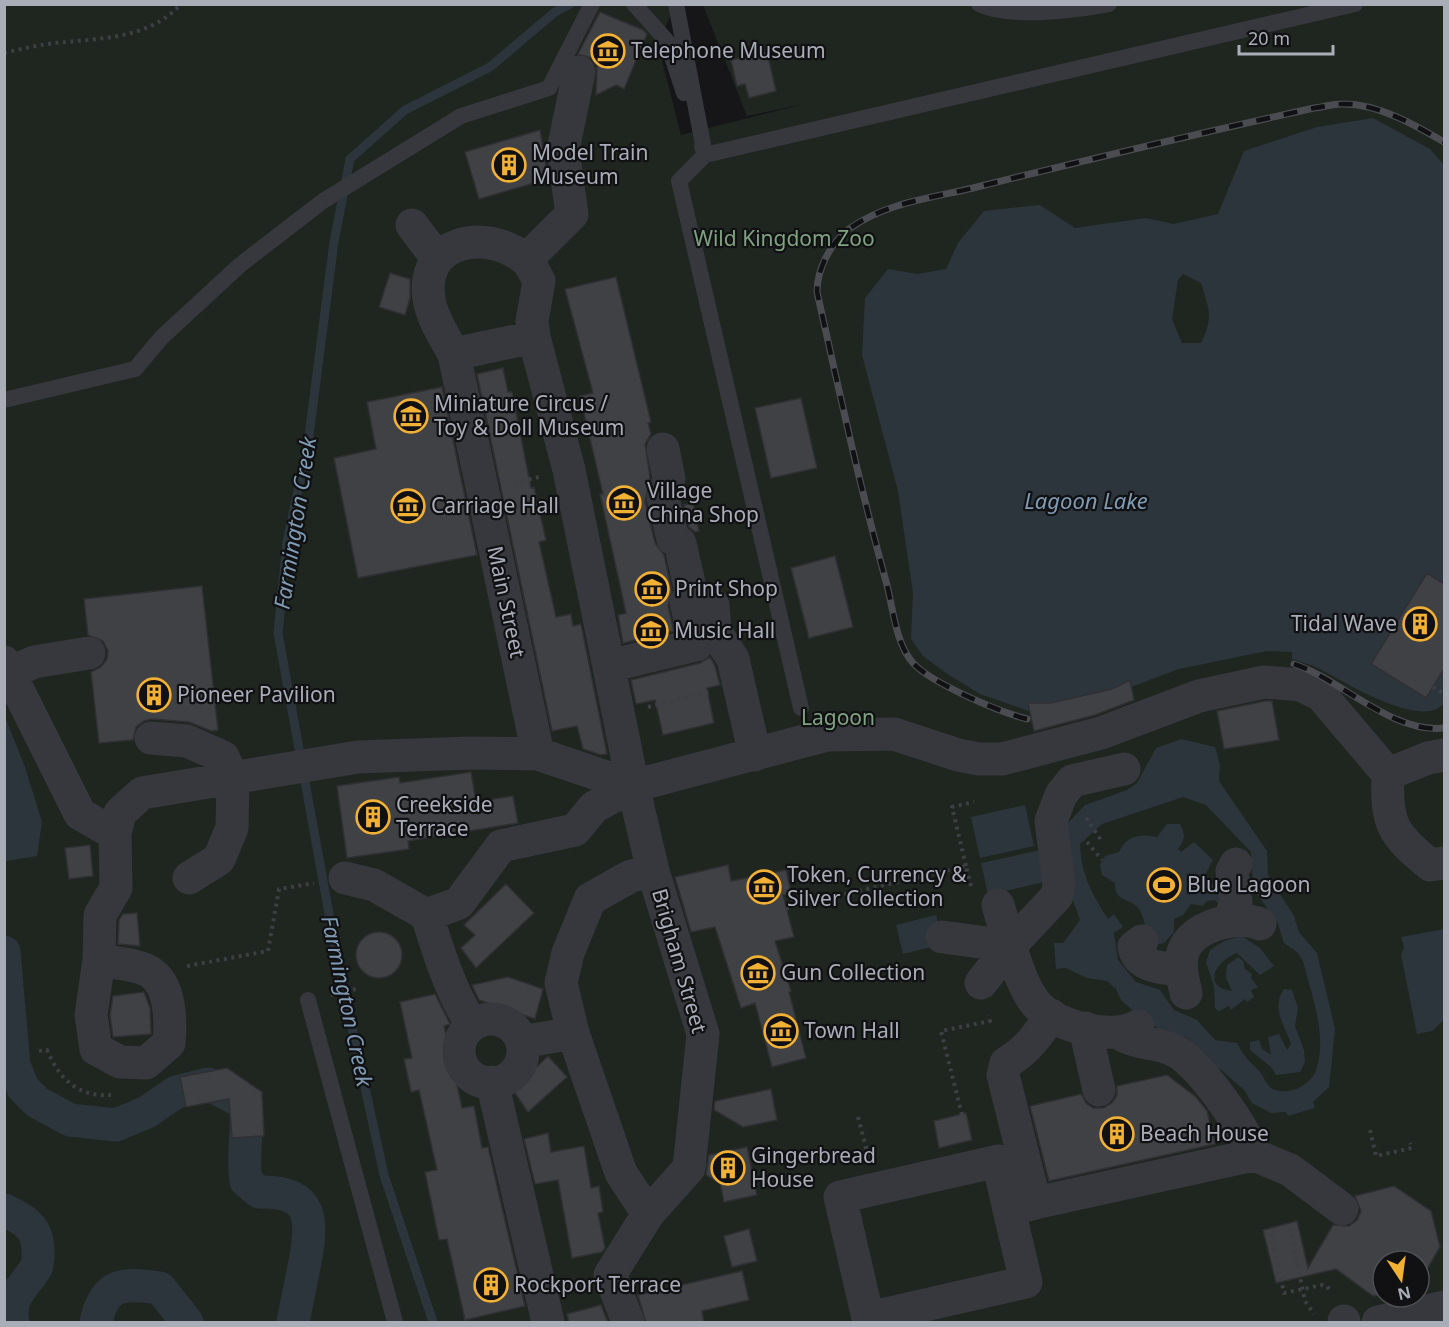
<svg xmlns="http://www.w3.org/2000/svg" width="1449" height="1327" font-family="'Noto Sans',sans-serif">
<rect width="100%" height="100%" fill="#161618"/>
<!-- green -->
<path fill="#1e261f" fill-rule="evenodd" d="M5 5H661L674 7 658 45 681 135 804 104 747 116 703 5H1444V1322H5ZM1383 1261H1419V1297H1383Z"/>
<!-- water -->
<path fill="#2c353c" fill-rule="evenodd" d="M1373 118 1430 149 1444 165V703C1422 731 1343 681 1318 668 1310 664 1300 662 1292 659V652L1267 651 1179 669 1131 687 1051 703H1028L1029 711 980 694 949 675 923 656 911 639 913 593 898 491 862 355 865 298 888 269 917 274 946 269 958 243 984 211 1040 205 1075 228 1146 218 1174 224 1218 214 1244 151 1317 127ZM1183 274 1201 283C1209 309 1214 317 1201 343H1182L1172 319 1178 280Z
M5 717 25 767 42 822 37 856 6 861Z
M1182 739 1215 747 1220 765 1219 781 1267 851 1268 875 1294 916 1299 932 1317 953 1335 1029 1329 1087 1313 1102 1315 1108 1288 1116 1286 1112 1271 1113 1252 1103 1244 1090 1220 1069 1200 1057 1187 1038 1157 1028 1144 1013 1133 1011 1121 1000 1116 989 1107 981 1087 978 1066 968 1056 969 1054 943H1063L1080 920 1063 873 1061 841 1068 823 1085 805 1127 790 1137 783 1156 748ZM1183 797 1206 805 1251 852 1253 888 1278 924 1284 943 1297 952 1303 961C1311 994 1328 1036 1316 1070 1311 1086 1285 1098 1270 1087 1266 1083 1263 1076 1260 1072 1250 1061 1244 1057 1237 1043L1215 1040 1197 1020 1174 1010 1160 990 1136 982 1118 960 1114 933 1123 927 1114 914 1108 919C1092 894 1081 874 1080 844L1102 824Z
M1025 805 1034 846 980 858 971 817Z
M1167 824H1180C1186 835 1185 840 1178 849L1181 852 1194 842 1213 860 1203 879 1228 893 1220 905 1215 900 1207 901 1203 906 1191 904 1183 915 1174 919V932L1164 943 1151 946C1147 936 1144 915 1139 909 1130 897 1114 903 1115 883L1102 875 1100 865 1105 856 1119 852C1126 836 1140 833 1157 837Z
M1045 849 1052 880 988 895 981 863Z
M936 915 943 944 903 954 896 925Z
M1444 929V1020L1432 1031 1417 1034 1401 955 1404 947 1401 937Z
M1242 936 1260 948 1274 966 1260 975 1237 953C1217 960 1200 987 1232 991L1226 978 1227 965 1238 957 1243 961 1245 969 1252 974 1251 978 1258 987 1251 990 1254 997 1247 1002 1245 999 1231 1010 1229 1006 1219 1011 1215 1008 1214 986 1206 962 1210 950 1224 941Z
M1284 989 1292 990 1298 1008 1295 1026 1304 1050 1305 1062 1300 1072 1276 1075 1271 1067 1250 1050V1042L1259 1040 1262 1049 1271 1055 1268 1037 1279 1034 1287 1050 1291 1044C1284 1024 1271 1008 1284 989Z"/>
<g fill="none" stroke-linecap="round" stroke-linejoin="round">
<!-- stream -->
<path stroke="#2c353c" stroke-width="9" d="M433 1322 384 1175 337 958 278 633 287 542 308 443 334 242 350 159 405 110 490 67 555 12 570 4"/>
<!-- canal -->
<path stroke="#2c353c" stroke-width="33" d="M4 952 14 1065 23 1088 37 1102 70 1120 116 1125 147 1112 176 1092 208 1084 246 1104C248 1131 242 1155 246 1181L259 1192C313 1190 313 1219 305 1262 301 1282 297 1302 293 1322
M4 1210C27 1221 39 1228 38 1255 38 1260 38 1264 36 1268 23 1288 8 1297 13 1322
M96 1322C105 1282 123 1283 160 1288L187 1322"/>
</g>
<!-- building -->
<path fill="#404145" stroke="#303034" stroke-width="1.5" d="M600 12 643 30 647 34 624 89 616 85 596 95 597 66 591 58 578 54Z
M767 52 776 91 749 98 745 84 737 86 731 60Z
M540 130 548 179 479 199 465 152Z
M390 273 410 279V298L405 315 379 307Z
M616 277 651 422 648 423 651 434 645 444 650 477 645 502 655 543 664 555 672 591 668 606 674 631 623 643 618 615 626 613 600 494H603L580 396 593 393 565 289Z
M503 368 508 392H512L531 488 534 487 546 540 539 542 556 617 571 614 573 626 581 624 607 754 601 755 583 749 577 726 552 731 477 374Z
M442 387 477 555 358 578 334 458 376 449 367 402Z
M801 398 817 468 771 478 755 408Z
M693 503 699 531 695 532 689 527 684 505Z
M835 556 853 627 809 638 791 568Z
M1427 573 1444 584V669L1426 698 1371 664Z
M202 586 218 730 211 731 189 722 152 719 144 721 136 727 133 740 99 743 91 672 101 667 107 659 108 651 103 641 88 635 84 599Z
M710 657 715 666 720 685 707 688 714 723 663 735 655 700 636 704 631 680 700 663Z
M1130 680 1134 700 1095 715 1034 731 1028 703H1051L1112 689Z
M1265 701H1272L1279 740 1224 749 1217 711Z
M471 772 476 802 513 796 518 823 408 841 409 849 347 858 337 786 399 777 400 783Z
M90 845 93 876 69 879 65 848Z
M728 865 731 881 786 870 791 893 783 895 794 937 775 941 791 991 789 992 806 1058 772 1067 755 1003 741 1008 715 927 691 932 675 877Z
M506 884 534 913 476 968 461 948 475 935 464 925Z
M137 913 140 946 118 944 119 920 123 914Z
M356 955a23 23 0 1 1 46 0a23 23 0 1 1-46 0Z
M508 977 543 989 535 1019 479 1000 472 985Z
M144 992 150 1008 151 1034 113 1037 110 1015 113 996Z
M435 994 450 1024 444 1026 462 1108 474 1106 482 1148 488 1147 525 1306 465 1320 447 1239 439 1240 425 1172 437 1170 419 1090 411 1092 404 1059 412 1058 400 1002Z
M548 1056 567 1077 528 1112 513 1090Z
M227 1068 262 1092 264 1136 232 1138 229 1099 186 1107 180 1077Z
M1167 1075 1196 1097 1207 1111 1215 1144 1049 1181 1030 1106 1081 1094 1086 1103 1093 1108H1103L1112 1103 1117 1095V1086Z
M771 1089 777 1120 743 1127 714 1110 715 1101Z
M966 1113 972 1140 939 1148 934 1121Z
M548 1133 551 1152 584 1146 591 1188 599 1186 603 1212 598 1213 605 1248 602 1252 572 1258 558 1180 535 1184 524 1139Z
M747 1147 757 1195 724 1202 720 1183 706 1175 709 1155Z
M1394 1186 1431 1211 1440 1247 1419 1283V1261H1383V1294L1373 1296 1336 1269 1276 1283 1263 1230 1297 1221 1308 1268 1333 1225 1349 1226 1357 1220 1361 1211 1355 1196Z
M749 1229 757 1261 732 1267 724 1236Z
M742 1271 749 1300 702 1311 704 1323H646L638 1295Z
M601 1305 608 1323H569L567 1314Z"/>
<g fill="none" stroke-linecap="round" stroke-linejoin="round">
<!-- path -->
<path stroke="#3d3f44" stroke-width="4" stroke-dasharray="3 4.5" stroke-linecap="butt" d="M4 53C21 49 38 45 55 43 99 38 148 40 181 4
M514 483 539 477
M1433 687 1444 694
M648 707 708 692
M1086 818 1101 840
M1087 842 1102 860
M966 866 952 807 974 802
M786 908 966 866 971 886
M187 966 268 951 279 889 314 883
M331 995 360 988
M39 1051 47 1050C60 1080 78 1097 111 1095
M962 1115 941 1031 990 1021 988 1015
M858 1117 869 1159
M1370 1130 1376 1156 1412 1148 1410 1143
M1290 1228 1305 1301 1314 1314
M1271 1234 1284 1293 1322 1285 1327 1286 1331 1292"/>
<!-- lane -->
<path stroke="#37383d" stroke-width="16" d="M634 4 667 41 684 93
M676 4 705 155 1355 4
M979 4C1011 19 1075 10 1109 4
M702 146 705 155 679 181 801 708
M4 400 135 369 162 337 240 265 323 201 461 116 549 88 592 4
M308 1000 395 1322"/>
<!-- street -->
<path stroke="#37383d" stroke-width="33" d="M412 225 437 258
M526 260 572 214 563 150 579 72
M454 354C445 338 432 318 429 299 420 240 486 228 524 258 531 263 535 274 539 281L532 321 534 337
M713 605 715 631 733 659 755 755
M4 662 80 814 115 834
M609 666 696 645 686 602 693 601 680 543 673 539 663 498 669 478 663 449
M10 673 34 662 89 653
M151 738 187 741 223 757 233 778 232 828 219 859 189 878
M1388 774 1428 758 1444 755
M345 878 374 885 427 915 459 903 501 846 575 830 594 807 633 786 827 735 894 734 958 755 979 759H1002L1101 733 1199 696 1264 682 1301 685 1321 695 1388 774C1386 825 1392 833 1430 865L1444 863
M427 915C439 954 450 990 472 1025
M1229 922 1236 902 1232 871 1236 864
M942 937 1010 946 998 905
M1142 941 1134 947C1138 967 1163 969 1180 969
M1010 946C1017 965 1024 991 1038 1006 1058 1027 1113 1041 1138 1026
M99 960C114 963 137 964 150 972 171 985 171 1022 169 1043L146 1063 120 1062 96 1049 91 1015 99 960 100 915 116 888 115 834 120 813 142 793 358 757 470 753 538 754
M981 983 1010 946 1057 896 1059 884 1051 821 1061 795 1072 781 1124 769
M1186 993C1183 979 1179 967 1183 952 1191 926 1237 914 1260 924
M1051 1015C1038 1035 1027 1051 1006 1063L1003 1075 1035 1203 1254 1155 1290 1170 1342 1209
M459 1051a32 32 0 1 1 64 0a32 32 0 1 1-64 0Z
M1085 1028 1099 1090
M573 1033 621 1173 648 1214
M1120 1034C1136 1044 1156 1042 1173 1050 1199 1061 1245 1129 1254 1155
M522 1042 573 1033 561 983 568 953 590 899 631 876 653 871 633 786 569 470 534 337 454 354 538 754 633 786
M492 1082 548 1322
M1009 1210 998 1161 840 1197 868 1318 1026 1282 1009 1210 1035 1203
M1344 1321V1322
M628 1322 610 1275 648 1214 689 1168 703 1034 653 871
M1378 1322 1444 1307"/>
<defs>
<path id="rail" d="M1294 664C1342 680 1392 734 1444 728
M1027 719C999 712 931 683 913 663 896 644 893 609 887 585 860 488 839 390 817 292 817 270 830 243 849 229 885 203 931 198 973 188 1086 160 1200 133 1314 108 1323 107 1333 104 1342 104 1377 103 1415 125 1444 142"/>
</defs>
<!-- rail casing -->
<use href="#rail" stroke="#4a4c52" stroke-width="7"/>
<!-- rail -->
<use href="#rail" stroke="#111113" stroke-width="4.5" stroke-dasharray="14" stroke-linecap="butt"/>
</g>
<!-- icons -->
<defs>
<symbol id="museum-ring" viewBox="-11 -11 22 22"><circle r="9.5" fill="#111113" stroke="#f2b134" stroke-width="1.5"/><path d="M0-6L6-3V-2H-6V-3ZM-5-1h2V3h-2ZM-1-1h2V3h-2ZM3-1h2V3H3ZM-6 4H6V6H-6Z" fill="#f2b134"/></symbol>
<symbol id="building-ring" viewBox="-11 -11 22 22"><circle r="9.5" fill="#111113" stroke="#f2b134" stroke-width="1.5"/><path d="M-4-6H4V6H1V3H-1V6H-4ZM-2.5-4.3h1.7v1.8h-1.7ZM.8-4.3h1.7v1.8H.8ZM-2.5-1h1.7V.8h-1.7ZM.8-1h1.7V.8H.8Z" fill="#f2b134"/></symbol>
<symbol id="stadium-ring" viewBox="-11 -11 22 22"><circle r="9.5" fill="#111113" stroke="#f2b134" stroke-width="1.5"/><path d="M0-5a6.5 5 0 1 0 0 10a6.5 5 0 1 0 0-10ZM-3.5-1.8h7v3.6h-7Z" fill="#f2b134"/></symbol>
</defs>
<g fill-rule="evenodd">
<use href="#museum-ring" x="589" y="32" width="38" height="38"/>
<use href="#building-ring" x="490" y="146" width="38" height="38"/>
<use href="#museum-ring" x="392" y="397" width="38" height="38"/>
<use href="#museum-ring" x="605" y="484" width="38" height="38"/>
<use href="#museum-ring" x="389" y="487" width="38" height="38"/>
<use href="#museum-ring" x="633" y="570" width="38" height="38"/>
<use href="#building-ring" x="1401" y="605" width="38" height="38"/>
<use href="#museum-ring" x="632" y="612" width="38" height="38"/>
<use href="#building-ring" x="135" y="676" width="38" height="38"/>
<use href="#building-ring" x="354" y="798" width="38" height="38"/>
<use href="#stadium-ring" x="1145" y="866" width="38" height="38"/>
<use href="#museum-ring" x="745" y="868" width="38" height="38"/>
<use href="#museum-ring" x="739" y="954" width="38" height="38"/>
<use href="#museum-ring" x="762" y="1012" width="38" height="38"/>
<use href="#building-ring" x="1098" y="1115" width="38" height="38"/>
<use href="#building-ring" x="709" y="1149" width="38" height="38"/>
<use href="#building-ring" x="472" y="1266" width="38" height="38"/>
</g>
<g text-anchor="middle" stroke-width="4.5" stroke-linejoin="round" paint-order="stroke">
<!-- poi labels -->
<g font-size="21" fill="#a8adb8" stroke="#111113" text-anchor="start">
<text x="631" y="58">Telephone Museum</text>
<text x="532" y="160">Model Train<tspan x="532" dy="24">Museum</tspan></text>
<text x="434" y="411">Miniature Circus /<tspan x="434" dy="24">Toy &amp; Doll Museum</tspan></text>
<text x="647" y="498">Village<tspan x="647" dy="24">China Shop</tspan></text>
<text x="431" y="513">Carriage Hall</text>
<text x="675" y="596">Print Shop</text>
<text x="1397" y="631" text-anchor="end">Tidal Wave</text>
<text x="674" y="638">Music Hall</text>
<text x="177" y="702">Pioneer Pavilion</text>
<text x="396" y="812">Creekside<tspan x="396" dy="24">Terrace</tspan></text>
<text x="787" y="882">Token, Currency &amp;<tspan x="787" dy="24">Silver Collection</tspan></text>
<text x="1187" y="892">Blue Lagoon</text>
<text x="781" y="980">Gun Collection</text>
<text x="804" y="1038">Town Hall</text>
<text x="1140" y="1141">Beach House</text>
<text x="751" y="1163">Gingerbread<tspan x="751" dy="24">House</tspan></text>
<text x="514" y="1292">Rockport Terrace</text>
</g>
<!-- park labels -->
<g font-size="21" fill="#7fa381" stroke="#111113">
<text x="784" y="246">Wild Kingdom Zoo</text>
<text x="838" y="725">Lagoon</text>
</g>
<!-- street labels -->
<g font-size="21" fill="#a8adb8" stroke="#111113">
<text transform="translate(506 602) rotate(78)" y="7">Main Street</text>
<text transform="translate(679 961) rotate(74)" y="7">Brigham Street</text>
</g>
<!-- water labels -->
<g font-size="22" font-style="italic" fill="#7f9bb3" stroke="#111113">
<text x="1086" y="509">Lagoon Lake</text>
<text transform="translate(295 523) rotate(-81)" y="8">Farmington Creek</text>
<text transform="translate(347 1001) rotate(78)" y="8">Farmington Creek</text>
</g>
</g>
<!-- border -->
<rect width="1449" height="1327" fill="none" stroke="#a8adb8" stroke-width="12"/>
<!-- north arrow -->
<g transform="translate(1401 1279) rotate(167)"><circle r="28" fill="#111113" stroke="#4d4f55" stroke-width="1.5"/>
<path d="M0-4.5L10 22L0 15L-10 22Z" fill="#f2b134"/>
<text y="-9" font-size="16" font-weight="bold" text-anchor="middle" fill="#a8adb8">N</text>
</g>
<!-- scale -->
<path d="M1239 45v9h94v-9" fill="none" stroke="#a8adb8" stroke-width="3"/>
<text x="1248" y="45" font-size="18" fill="#a8adb8" stroke="#111113" stroke-width="4.5" paint-order="stroke">20 m</text>
</svg>
